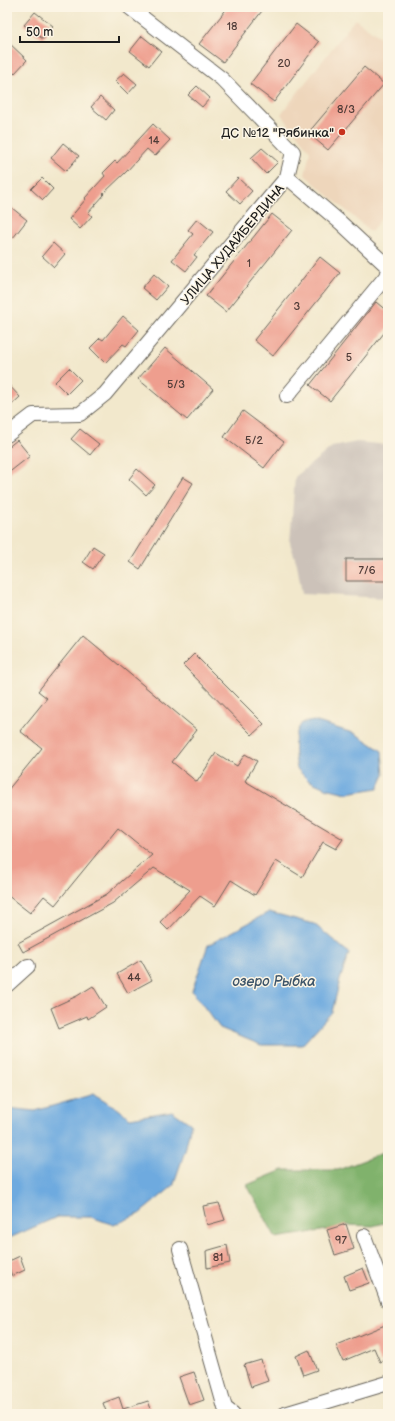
<svg xmlns="http://www.w3.org/2000/svg" width="395" height="1421" font-family="'Balsamiq Sans',sans-serif">
<rect width="100%" height="100%" fill="#fcf5e5"/>
<filter id="ink" filterUnits="userSpaceOnUse"><feTurbulence type="fractalNoise" baseFrequency=".025" numOctaves="2"/><feDisplacementMap in="SourceGraphic" scale="8" xChannelSelector="R" yChannelSelector="G"/><feConvolveMatrix kernelMatrix="1 2 1 2 8 2 1 2 1" color-interpolation-filters="sRGB"/></filter>
<filter id="wash" filterUnits="userSpaceOnUse"><feTurbulence type="fractalNoise" baseFrequency=".012" numOctaves="4" result="noise"/><feDisplacementMap in="SourceGraphic" scale="16" xChannelSelector="R" yChannelSelector="G"/><feGaussianBlur stdDeviation="0.9" result="paint"/><feColorMatrix in="noise" values="0 0 0 0 0 0 0 0 0 0 0 0 0 0 0 0 0 1.4 0 .05"/><feComposite in="paint" operator="in"/></filter>
<g filter="url(#wash)">
<rect width="100%" height="100%" fill="#f2e8cc"/>
<!-- built -->
<path fill="#eed6bb" d="M355 19 388 43V209L371 232 305 175 310 151 281 114Z"/>
<!-- industrial -->
<path fill="#ccc2b9" d="M357 442 388 445V598L302 594 297 564 290 543 295 477 332 447Z"/>
<!-- forest -->
<path fill="#80b26c" stroke="#4e6744" d="M388 1151V1222L373 1226 346 1225 327 1230 276 1238 247 1185 283 1170H338Z"/>
<!-- water -->
<path fill="#6eaadf" stroke="#45637e" d="M314 721 356 734 382 751 384 775 378 788 347 793 325 788 308 780 297 769C294 753 292 736 302 723Z
M269 912 314 924 349 953 340 980 332 1012 302 1045H261L220 1028 192 991 208 945Z
M94 1094 117 1108 130 1118 172 1111 191 1124 185 1151 173 1186 139 1214 114 1225 91 1217H57L7 1239V1108L35 1111Z"/>
<g id="blocks">
<!-- building -->
<path fill="#ee9e8e" d="M228 7H265L223 62 199 44Z
M35 12 53 26 43 39 24 25Z
M296 24 319 42 274 102 250 84Z
M142 36 161 51 149 66 130 51Z
M7 41 27 60 14 74 7 67Z
M364 67 384 84 328 150 308 133Z
M124 73 137 84 128 94 115 81Z
M197 86 210 98 202 107 188 95Z
M100 97 114 110 106 120 91 107Z
M153 124 170 140 155 156 147 149 126 172 103 194 104 195 88 213 92 216 80 229 69 219 86 199 85 198 105 176 103 173 115 161 117 163Z
M63 143 79 156 66 171 51 158Z
M262 148 278 162 266 174 251 158Z
M42 178 53 189 43 200 31 189Z
M238 178 252 191 240 204 226 191Z
M7 204 27 220 13 238 7 233Z
M272 214 292 230 226 312 206 296Z
M197 219 213 232 194 255 197 257 186 271 172 260 193 234 188 230Z
M53 243 65 254 54 267 42 256Z
M320 257 340 273 273 356 254 340Z
M154 274 168 286 156 300 142 288Z
M376 302 388 312V328L330 401 310 385Z
M123 316 139 330 126 346 123 344 105 363 90 348 100 338 103 340Z
M165 348 213 389 187 420 138 379Z
M69 368 81 380 67 394 55 382Z
M7 383 20 397 7 409Z
M243 411 284 442 264 468 224 437Z
M80 429 99 444 90 455 71 439Z
M17 440 30 456 7 474V448Z
M137 469 155 485 146 495 129 479Z
M183 477 193 483 140 569 130 562Z
M93 546 104 553 93 569 83 562Z
M346 559H388V581H346Z
M83 635 197 730 172 762 197 782 216 753 237 766 245 754 257 761 245 781 343 839 336 849 323 842 302 877 276 861 255 895 231 880 215 906 200 896 168 930 160 922 190 890 154 868 113 903 23 952 18 943 107 894 152 855 118 828 55 905 44 896 30 913 7 895V791L42 748 20 731 47 698 38 691Z
M194 654 264 724 252 735 183 665Z
M141 960 152 980 128 993 117 974Z
M93 986 106 1007 88 1019 87 1016 59 1028 51 1008 77 996Z
M219 1203 225 1220 207 1225 203 1206Z
M346 1224 354 1249 335 1255 327 1230Z
M227 1245 230 1263 207 1268 206 1251Z
M20 1256 25 1270 12 1276 7 1262Z
M363 1268 369 1283 349 1290 344 1276Z
M385 1325 388 1334V1359L380 1362 374 1348 343 1361 336 1345Z
M309 1350 317 1370 303 1375 296 1356Z
M261 1360 268 1381 251 1387 244 1365Z
M194 1372 204 1400 189 1405 179 1377Z
M119 1397 123 1409 148 1401 153 1414H107L103 1403Z"/>
</g>
</g>
<g filter="url(#ink)">
<use href="#blocks" fill-opacity="0" stroke="#67635a" stroke-width="1"/>
<g fill="none" stroke-linecap="round" stroke-linejoin="round">
<defs>
<path id="minor" d="M287 177 341 223 388 267
M287 396 388 274
M7 435 33 415 80 414 105 394 287 177 293 152 222 79 129 7
M7 985 28 966
M364 1236 388 1301
M180 1249 225 1408 233 1414
M285 1414 388 1383"/>
</defs>
<!-- minor casing -->
<use href="#minor" stroke="#67635a" stroke-width="16"/>
<!-- minor -->
<use href="#minor" stroke="#fff" stroke-width="14"/>
</g>
</g>
<!-- markers -->
<circle fill="#c8321e" stroke="#fcf5e5" stroke-width="1.5" cx="342" cy="132" r="4"/>
<g text-anchor="middle" stroke-width="3" stroke-linejoin="round" paint-order="stroke">
<!-- number labels -->
<g font-size="11" fill="#503c38">
<text x="232" y="30">18</text>
<text x="284" y="67">20</text>
<text x="346" y="113">8/3</text>
<text x="154" y="144">14</text>
<text x="249" y="267">1</text>
<text x="297" y="310">3</text>
<text x="349" y="361">5</text>
<text x="176" y="388">5/3</text>
<text x="254" y="444">5/2</text>
<text x="367" y="574">7/6</text>
<text x="134" y="981">44</text>
<text x="341" y="1244">97</text>
<text x="218" y="1261">81</text>
</g>
<!-- poi labels -->
<g font-size="13" fill="#1c1c1c" stroke="#fcf5e5" text-anchor="end">
<text x="334" y="137">ДС №12 "Рябинка"</text>
</g>
<!-- street labels -->
<g font-size="13" fill="#1c1c1c" stroke="#fcf5e5">
<text transform="translate(232 244) rotate(-50)" y="5">УЛИЦА ХУДАЙБЕРДИНА</text>
</g>
<!-- water labels -->
<g font-size="14" font-style="italic" fill="#3d556a" stroke="#fcf5e5">
<text x="274" y="986">озеро Рыбка</text>
</g>
</g>
<!-- margin -->
<rect width="395" height="1421" fill="none" stroke="#fcf5e5" stroke-width="24"/>
<!-- scale -->
<path d="M20 36v6h99v-6" fill="none" stroke="#1c1c1c" stroke-width="2"/>
<text x="26" y="36" font-size="12" fill="#1c1c1c" stroke="#fcf5e5" stroke-width="3" paint-order="stroke">50 m</text>
</svg>
